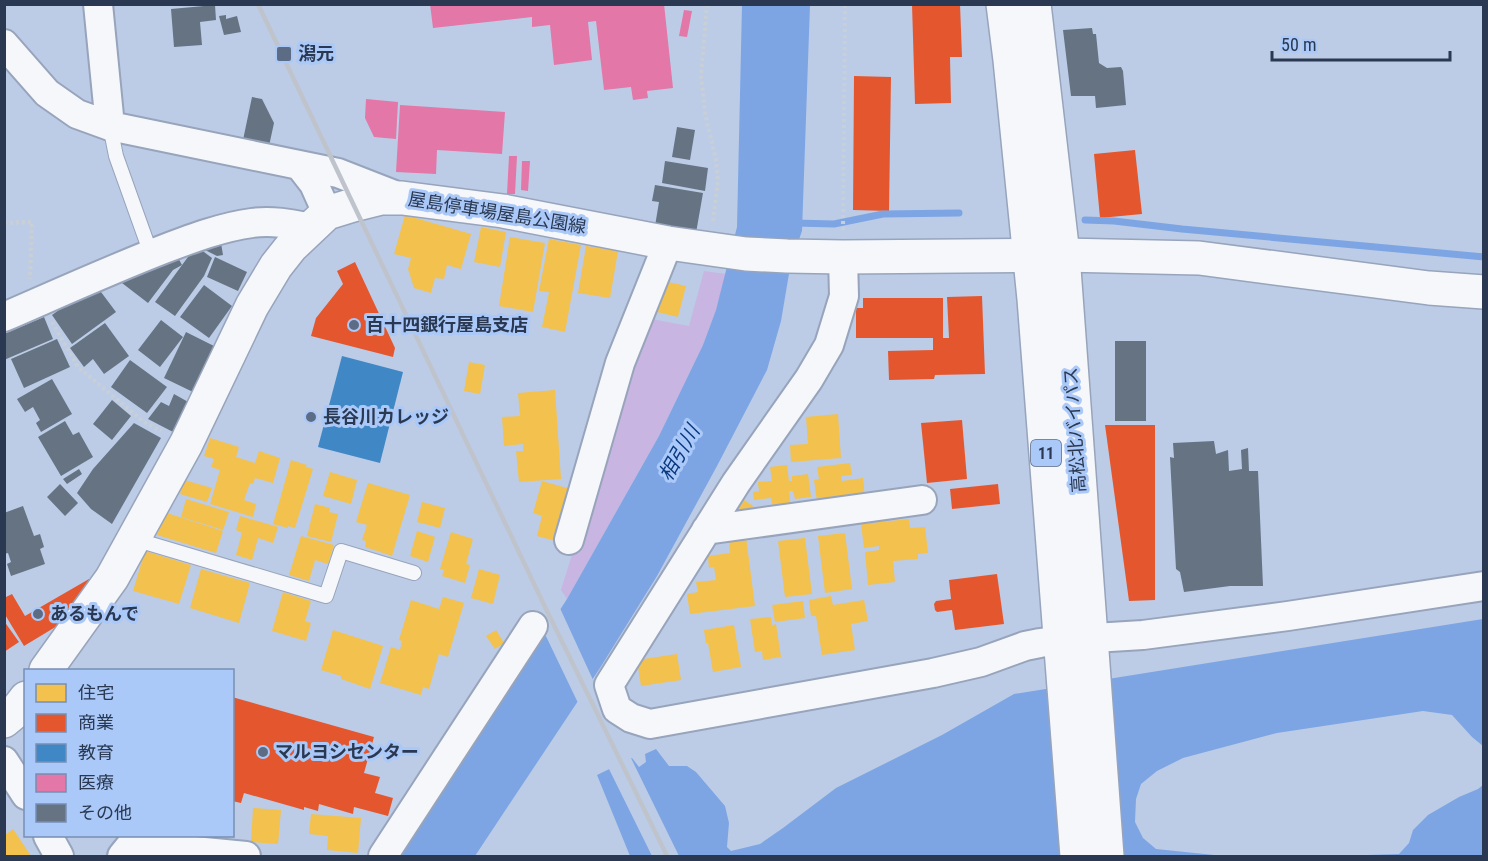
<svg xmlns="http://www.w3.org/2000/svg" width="1488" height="861" font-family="'Roboto Condensed','Noto Sans JP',sans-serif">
<rect width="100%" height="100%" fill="#bccce6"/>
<!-- green -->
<path fill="#c8b5e2" d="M704 271 726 274 716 310 703 345 659 436 567 599 561 590 646 318 689 326Z"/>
<!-- water -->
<path fill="#7da5e4" d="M742 5H810L802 231 791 262 781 321 767 370 717 466 657 576 600 668 475 856H395L444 788 567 599 659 436 703 345 716 310 737 227Z
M1483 619V746L1472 737 1452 715 1423 711 1277 733 1183 758 1157 771 1141 784 1136 799 1135 822 1143 838 1156 849 1224 856H630L597 775 632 758 639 767 646 762 645 754 656 749 669 766H687L696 772 725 806 729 823 727 847 731 851 760 844 783 828 836 788 942 735 1014 694Z
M1483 785V856H1336L1399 854 1409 843 1413 830 1428 815 1459 797 1478 789Z"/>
<!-- pier -->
<path fill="#bccce6" d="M559 606 594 682 579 705 543 630Z
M630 756 679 856H652L608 767Z"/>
<!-- homes -->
<path fill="#f2c14e" d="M405 215 471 234 461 269 447 265 444 279 435 278 431 293 414 288 408 269 411 258 394 254Z
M481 227 506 232 500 267 474 262Z
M510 237 545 243 533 312 499 306Z
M549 239 581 245 565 332 542 327 549 292 539 291Z
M586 246 618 251 610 298 578 293Z
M664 281 686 286 678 317 657 312Z
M469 362 485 365 480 394 464 391Z
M555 390 561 479 519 482 516 451H523V444L504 446 502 417 520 416 518 393Z
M838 414 841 458 791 462 790 445 808 444 806 417Z
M210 438 239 447 236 457 255 463 259 451 280 458 273 483 255 478 253 484 250 483 244 500 256 504 253 517 210 504 220 470 211 467 214 459 204 456Z
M291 460 307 465 306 467 313 469 295 528 288 526V528L273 524Z
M850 463 852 475 841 476 842 481 863 478 865 498 817 501 814 480 819 479 817 467Z
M787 465 789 481H792V476L808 474 811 497 795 499 793 491H789L791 506 773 508 771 498 754 500 753 492 759 491 758 482 772 481 770 467Z
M330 472 357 480 351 504 323 496Z
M184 480 212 488 207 502 180 494Z
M542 481 574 490 559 542 537 536 542 516 533 513Z
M368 483 410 495 392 556 365 547 366 541 362 540 367 525 356 522Z
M186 499 229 512 223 530 181 517Z
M744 500 753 506 747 517 737 512Z
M422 502 445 508 440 528 417 522Z
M315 504 330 508 329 512 338 514 331 542 307 536Z
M164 512 223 531 216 553 157 535Z
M240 516 278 527 273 543 258 538 252 560 236 555 242 533 236 530Z
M909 519 910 528 925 527 928 553 918 554V559L893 561 895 582 868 585 865 552 879 550V546L864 548 861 524Z
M417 531 435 537 428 562 410 556Z
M451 532 473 539 466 564 470 565 465 583 442 576 444 570 440 569Z
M845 533 852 589 825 593 818 536Z
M301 536 334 545 328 564 315 560 309 581 289 575Z
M746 537 755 606 690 614 687 594 698 592 696 582 716 580 714 567 709 568 708 556 730 553 729 540Z
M805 538 812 594 785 597 778 541Z
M145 551 191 565 179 604 133 591Z
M201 569 250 583 239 623 190 608Z
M479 569 500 575 493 604 471 598Z
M283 592 311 601 305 621 311 623 306 641 272 631Z
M831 596 833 605 864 600 868 621 851 624 855 650 822 655 816 616H811L809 600Z
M443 597 464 603 448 657 439 654 429 689 423 687 421 695 380 683 391 647 400 650 402 641 399 640 411 600 439 609Z
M803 601 805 618 775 622 772 605Z
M771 617 772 625 776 624 781 657 763 660 762 651 755 652 750 619Z
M734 625 741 667 713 672 708 643H706L704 630Z
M333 630 383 646 370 689 341 679V676L321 670Z
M496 630 504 643 495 649 486 636Z
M677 654 681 680 641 686 637 660Z
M253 808 281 810 278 844 251 842Z
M311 814 361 818 358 853 327 850 328 836 309 834Z
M13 829 31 856H5V835Z"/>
<!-- shops -->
<path fill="#e4572e" d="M912 4H960L962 57H950L951 103 915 104Z
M854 76 891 77 889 211 853 210Z
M1135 150 1142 214 1100 218 1094 154Z
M355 262 395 348 393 357 311 336 316 318 343 284 337 271Z
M982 296 985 374 935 375 934 379 889 380 888 351 933 350V338H856V308H863V298H943V338H949L947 297Z
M962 420 967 479 927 483 921 423Z
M1105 425H1155V600L1129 601Z
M998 484 1000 504 952 509 950 489Z
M997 574 1004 624 955 630 952 610 937 612 935 610 934 604 936 601 951 599 949 580Z
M89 579 91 583 67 620 24 646 4 613V598L12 594 25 616Z
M4 621 19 642 4 652Z
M232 697 374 737 364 773 380 777 375 793 393 798 388 816 354 807 353 814 319 804 318 811 304 807V810L244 793 241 803 232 801Z"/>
<!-- schools -->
<path fill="#3f88c5" d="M342 356 403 372 380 463 318 447Z"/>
<!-- health -->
<path fill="#e377a8" d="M430 4H664L673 88 647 91 648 98 633 100 631 87 604 90 596 21 588 22 592 60 554 65 550 25 532 27V17L433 28Z
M684 10 692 11 687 37 679 36Z
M366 99 398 102 396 139 374 137 365 118Z
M400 105 505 112 502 154 437 150 436 174 396 172Z
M509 156H517L515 194H507Z
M522 161H530L528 191 521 190Z"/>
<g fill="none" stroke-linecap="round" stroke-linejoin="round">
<!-- stream -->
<path stroke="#7da5e4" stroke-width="7" d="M1085 220 1114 221 1182 229 1484 257
M794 223 834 224 883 214 959 213"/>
</g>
<!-- building -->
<path fill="#657383" d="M215 5 216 20 200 22 202 45 174 47 171 9Z
M226 15V19L237 16 241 32 224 35 219 16Z
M1092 28 1093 34H1096L1099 63 1107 68 1121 67 1123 71 1126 105 1096 108 1095 96H1071L1063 30Z
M252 97 262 99 274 123 269 146 243 140Z
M677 127 695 130 690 160 672 157Z
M665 161 708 168 705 191 662 183Z
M655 185 703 193 696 233 655 226 659 202 652 201Z
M221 243 223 255 217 256 205 250 204 245Z
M196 246 212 258 204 276 175 316 155 302Z
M176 254 182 265 173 270 148 303 122 283Z
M215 257 247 272 238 291 207 277Z
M95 284 116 312 72 344 52 315Z
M204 285 232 306 209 338 180 317Z
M44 317 53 339 4 360V334Z
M161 320 183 337 160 367 138 350Z
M105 323 129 356 104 374 93 359 84 367 70 348Z
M186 332 216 347 193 392 164 378Z
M57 339 70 367 24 388 11 359Z
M1115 341H1146V421H1115Z
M130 360 167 387 147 413 111 387Z
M52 379 72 414 41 432 36 423 40 420 33 407 25 412 17 399Z
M174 394 190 403 175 433 148 419 161 402 169 406Z
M112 400 131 416 112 440 93 424Z
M65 421 73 435 79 432 93 457 61 476 38 437Z
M134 423 161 438 112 524 91 509 77 493 93 469Z
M1214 441 1216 454 1228 450 1229 471 1242 469 1241 450 1248 448 1249 471H1258L1263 586H1230L1184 592 1180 572 1176 569 1170 457 1174 458 1173 443Z
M79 469 82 474 67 484 63 479Z
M60 484 78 503 65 516 47 497Z
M23 506 34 536 40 534 44 547 40 549 45 564 11 576 7 564 11 562 8 553 4 554V523H6L4 513Z"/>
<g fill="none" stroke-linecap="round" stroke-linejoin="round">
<defs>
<path id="service" d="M110 126 116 156 151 254
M134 539 326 596 341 551 414 573"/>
<path id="minor" d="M98 4 110 126
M4 44 47 93 77 114 110 126 338 173 402 198
M300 166 314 184 327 213
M843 257 844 296 829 345 809 379 736 483 609 685 617 709 631 718 650 724 933 673 981 662 1025 646 1040 643 1061 640 1143 635 1288 616 1484 586
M4 317C57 294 110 270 164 249 193 238 222 227 252 223 272 220 291 224 311 228
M706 530 922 500
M569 540 620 363 668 243
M4 761 26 795
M48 836 59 856
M122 856 131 845 246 856
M383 856 533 626"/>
<path id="tertiary" d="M1063 255 1199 258 1429 288 1484 292"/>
<path id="secondary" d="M46 670 112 578 186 444 252 306 276 266 291 247 327 213 353 205 381 198H402L503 211 668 243 746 254 787 256 843 257 1059 255
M4 721 16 711 26 698"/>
<path id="trunk" d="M1003 4 1010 60 1034 299 1077 856
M1034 4 1063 255 1107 856"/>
</defs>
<!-- service casing -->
<use href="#service" stroke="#97a4bb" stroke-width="16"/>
<!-- minor casing -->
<use href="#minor" stroke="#97a4bb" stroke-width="32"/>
<!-- tertiary casing -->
<use href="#tertiary" stroke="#97a4bb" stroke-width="36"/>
<!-- secondary casing -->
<use href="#secondary" stroke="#97a4bb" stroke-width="36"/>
<!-- trunk casing -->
<use href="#trunk" stroke="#97a4bb" stroke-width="36"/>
<!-- path -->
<path stroke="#c9cfd7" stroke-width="4" stroke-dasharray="3 3" stroke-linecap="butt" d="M707 4 701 75 705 113 716 160 718 181 713 221
M4 223 32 222 30 279
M843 230 845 4
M52 322 78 367 144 422 161 431"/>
<!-- service -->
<use href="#service" stroke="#f5f7fb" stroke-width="14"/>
<!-- minor -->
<use href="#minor" stroke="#f5f7fb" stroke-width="28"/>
<!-- tertiary -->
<use href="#tertiary" stroke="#f5f7fb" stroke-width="33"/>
<!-- secondary -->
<use href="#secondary" stroke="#f5f7fb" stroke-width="33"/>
<!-- trunk -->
<use href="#trunk" stroke="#f5f7fb" stroke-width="33"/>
<!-- rail -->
<path stroke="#bfc4cc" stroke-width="4.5" d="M258 4 546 609 667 856"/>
</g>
<!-- markers -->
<g fill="#5d6c85" stroke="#aac8f8" stroke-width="2">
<rect x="276" y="46" width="16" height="16" rx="3"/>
<circle cx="354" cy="325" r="6"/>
<circle cx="311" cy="417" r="6"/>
<circle cx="38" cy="614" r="6"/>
<circle cx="263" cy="752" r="6"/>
</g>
<g text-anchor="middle" stroke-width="6" stroke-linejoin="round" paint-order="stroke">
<!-- shield labels -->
<rect fill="#aac8f8" stroke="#506483" stroke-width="1.5" x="1031" y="440" width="30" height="26" rx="4.5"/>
<g font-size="16" font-weight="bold" fill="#2a3951">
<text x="1046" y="459">11</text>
</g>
<!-- poi labels -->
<g font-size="18" font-weight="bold" fill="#2a3951" stroke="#aac8f8" text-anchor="start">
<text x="298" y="60">潟元</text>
<text x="366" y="331">百十四銀行屋島支店</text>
<text x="323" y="423">長谷川カレッジ</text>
<text x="50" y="620">あるもんで</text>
<text x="275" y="758">マルヨシセンター</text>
</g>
<!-- street labels -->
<g font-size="18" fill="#2a3951" stroke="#aac8f8">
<text transform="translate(497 213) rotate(9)" y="6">屋島停車場屋島公園線</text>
<text transform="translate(1075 430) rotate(-94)" y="6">高松北バイパス</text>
</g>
<!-- water labels -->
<g font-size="20" font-style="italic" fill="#08387e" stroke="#aac8f8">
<text transform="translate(679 453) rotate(-60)" y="7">相引川</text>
</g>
</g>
<!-- border -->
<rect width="1488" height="861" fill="none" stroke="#2a3951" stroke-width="12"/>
<!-- legend -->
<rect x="24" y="669" width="210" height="168" fill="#aac8f8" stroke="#778fb5" stroke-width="1.5"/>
<rect x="36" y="684" width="30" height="18" fill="#f2c14e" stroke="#778fb5" stroke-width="1.5"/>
<text x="78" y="699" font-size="18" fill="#2a3951">住宅</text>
<rect x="36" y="714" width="30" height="18" fill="#e4572e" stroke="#778fb5" stroke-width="1.5"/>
<text x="78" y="729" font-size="18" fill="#2a3951">商業</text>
<rect x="36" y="744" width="30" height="18" fill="#3f88c5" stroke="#778fb5" stroke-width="1.5"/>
<text x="78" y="759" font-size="18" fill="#2a3951">教育</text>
<rect x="36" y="774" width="30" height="18" fill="#e377a8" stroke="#778fb5" stroke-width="1.5"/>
<text x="78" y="789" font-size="18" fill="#2a3951">医療</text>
<rect x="36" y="804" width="30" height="18" fill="#657383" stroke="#778fb5" stroke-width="1.5"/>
<text x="78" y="819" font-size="18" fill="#2a3951">その他</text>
<!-- scale -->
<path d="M1272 51v9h178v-9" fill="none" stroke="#2a3951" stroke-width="3"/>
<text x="1281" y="51" font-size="18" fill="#2a3951" stroke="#aac8f8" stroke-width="4.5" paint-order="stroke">50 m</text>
</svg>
